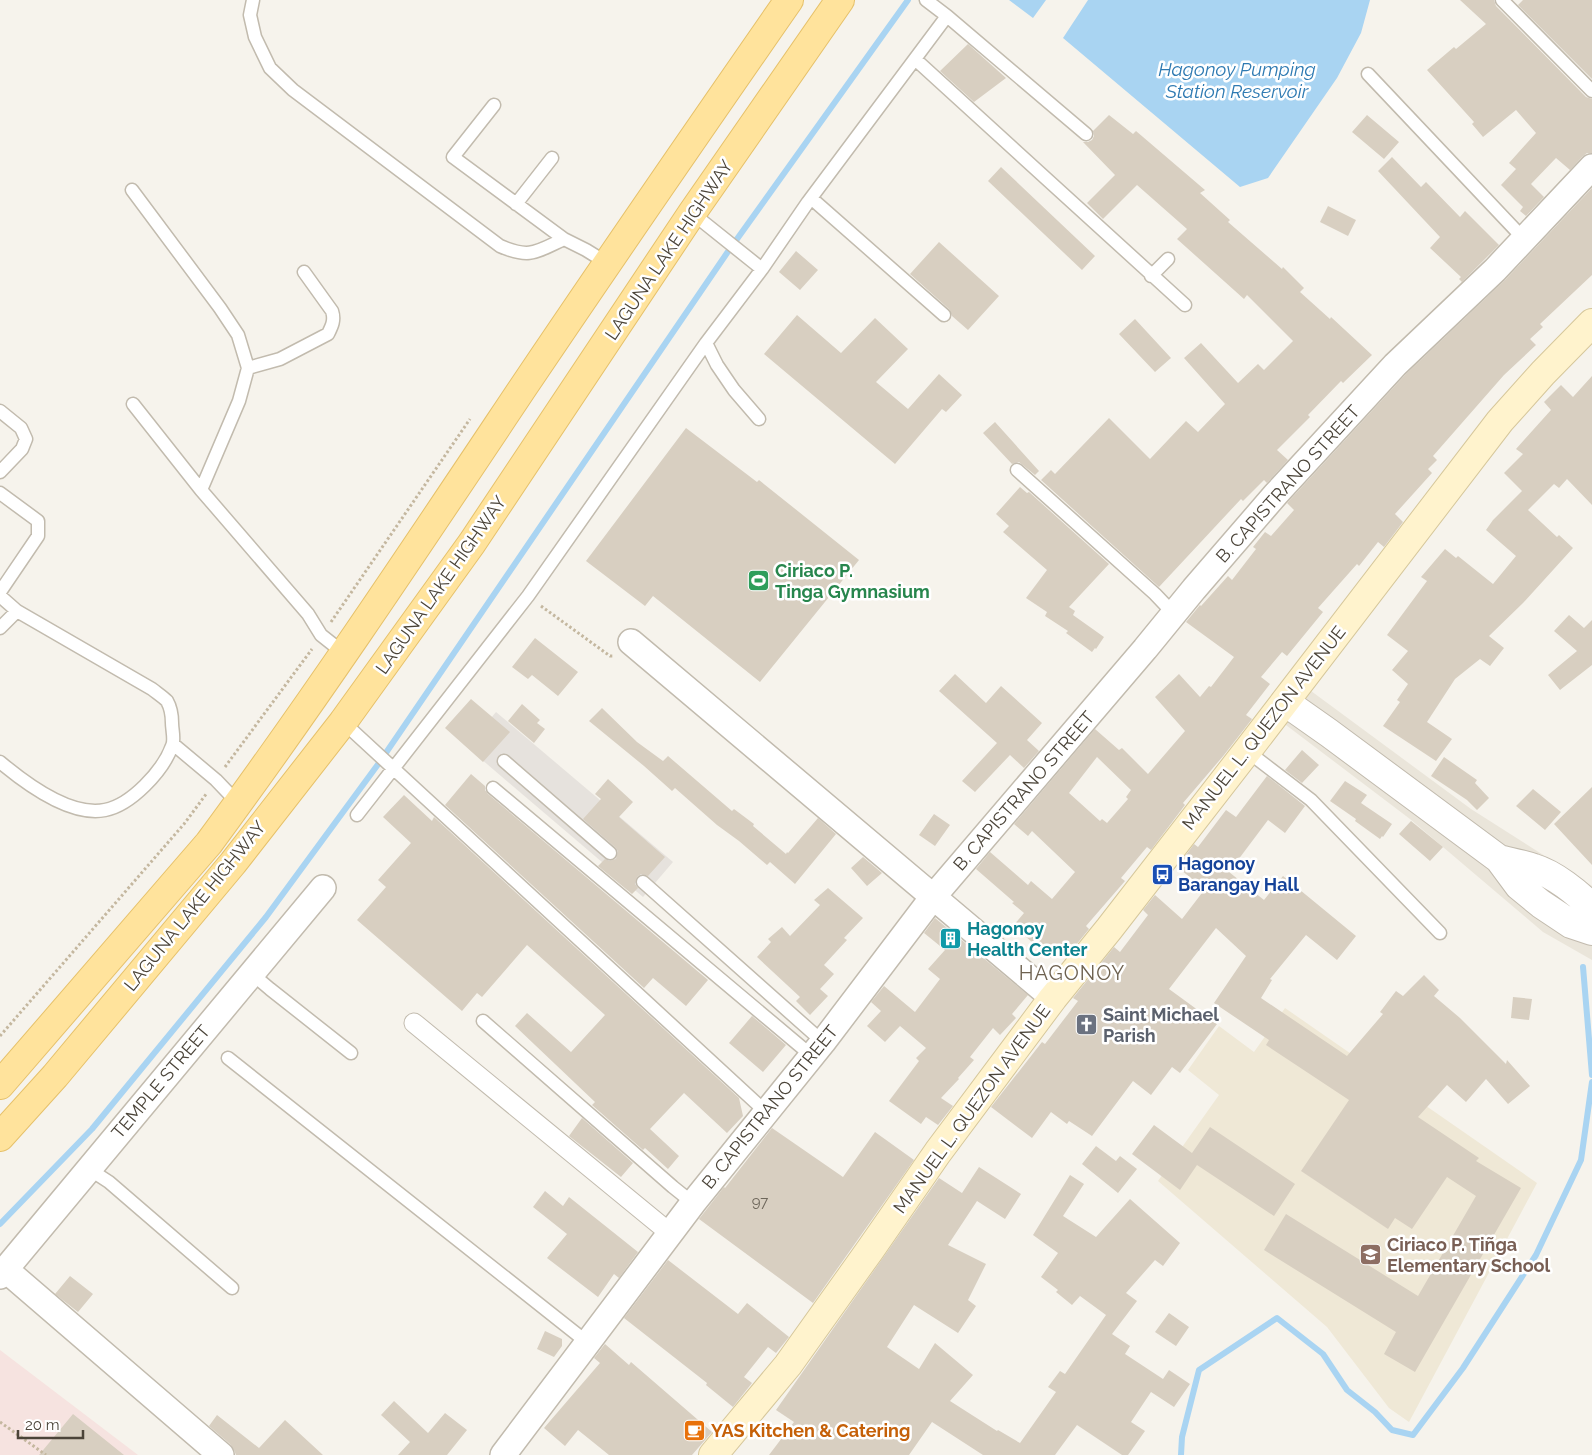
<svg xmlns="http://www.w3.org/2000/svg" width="1592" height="1455" font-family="Raleway,sans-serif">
<rect width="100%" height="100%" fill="#f6f3ec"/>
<!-- residential -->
<path fill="#eae5da" d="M1307 688 1471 809 1592 886V960L1543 932 1410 819 1282 722Z"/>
<!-- industrial -->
<path fill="#e6e2dd" d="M496 712 673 862 643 897 467 747Z"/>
<!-- education -->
<path fill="#efe8d6" d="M1285 1008 1537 1183 1409 1422 1389 1408 1327 1327 1158 1181 1219 1095 1188 1070 1219 1026 1254 1052Z"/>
<!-- medical -->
<path fill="#f6e3e0" d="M0 1350 138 1455H0Z"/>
<!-- water -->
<path fill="#a9d4f2" d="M1009 0H1046L1033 18Z
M1088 0H1370L1361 33 1337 78 1268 178 1240 187 1063 38Z"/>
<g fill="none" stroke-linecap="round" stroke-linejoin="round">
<!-- stream -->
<path stroke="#a9d4f2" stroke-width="6" d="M1583 967 1592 1075
M0 1224 92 1129 266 917 379 763 727 253 908 0
M1181 1455 1182 1437 1199 1370 1277 1318 1323 1354 1347 1390 1375 1412 1392 1430 1413 1435 1463 1368 1536 1255 1581 1160 1592 1082"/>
</g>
<!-- building -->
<path fill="#d8cfc1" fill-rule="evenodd" d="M1460 0H1494L1496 6 1586 97 1592 99V153H1587L1582 157 1570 170 1556 158 1531 184 1544 197 1526 216 1520 211 1523 207 1501 185 1516 169 1509 163 1536 133 1516 110 1483 137 1472 124 1474 122 1427 70 1454 47 1456 49 1486 24Z
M1523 0H1592V79L1518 5Z
M968 44 1006 78 974 102 940 71Z
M1109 115 1133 134 1136 131 1205 190 1200 193 1230 220 1228 222 1282 269 1283 267 1304 288 1300 292 1330 319 1331 317 1372 355 1343 383 1341 381 1308 415 1310 417 1277 450 1288 460 1267 483 1264 480 1243 501 1241 499 1159 587 1041 480 1051 470 1055 474 1109 418 1150 459 1186 421 1198 432 1225 404 1184 358 1201 343 1238 383 1258 364 1264 370 1293 341 1247 295 1244 299 1177 239 1187 229 1137 185 1103 219 1087 203 1115 175 1083 142H1088L1092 140 1094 136 1093 131Z
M1367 115 1399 142 1384 159 1352 132Z
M1392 157 1421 187 1426 182 1460 217 1465 211 1499 245 1462 282 1459 279 1461 277 1430 248 1440 237 1378 171Z
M1001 167 1095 256 1082 270 988 181Z
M1592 188V275L1540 324 1543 327 1530 339 1536 345 1504 375 1433 456 1437 460 1428 469 1432 473 1395 514 1403 522 1384 547 1378 542 1359 566 1357 564 1318 608 1323 612 1287 656 1282 652 1261 677 1270 684 1246 715 1252 719 1224 755 1183 803 1185 805 1151 850 1147 847 1121 878 1125 881 1086 926 1089 929 1071 951 1063 944 1051 958 1013 926 1024 913 1012 903 1014 902 976 869 990 852 1028 885 1031 881 1052 899 1075 872 1032 831 1028 836 1014 824 1095 729 1119 750 1122 748 1148 774 1185 731 1155 697 1179 674 1200 697 1209 686 1211 687 1234 657 1186 622 1200 605 1201 606 1228 576 1232 580 1256 549 1253 547 1265 532 1271 536 1294 510 1287 503 1405 375 1505 280ZM1097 757 1131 790 1126 797 1128 799 1107 823 1102 819 1100 821 1069 793Z
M1328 206 1356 220 1348 236 1320 222Z
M939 242 999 296 968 330 952 316 949 309 910 274Z
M796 251 818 270 800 290 779 272Z
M797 315 841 353 875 318 908 349 876 382 908 409 939 374 962 395 946 412 942 409 895 464 764 354Z
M1135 319 1171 358 1155 372 1119 334Z
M1592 376V505L1567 479 1559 488 1554 484 1528 510 1557 537 1559 535 1573 548 1523 603 1489 636 1504 648 1490 666 1480 659 1455 679 1427 722 1452 739 1436 761 1383 726 1400 702 1397 700 1408 684 1392 670 1408 651 1387 635 1427 581 1421 577 1445 549 1456 558 1458 556 1493 584 1516 556 1486 530 1493 520 1522 491 1504 473 1523 454 1516 449 1551 410 1544 402 1561 385 1573 397Z
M995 422 1039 471 1035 475 1019 462 1012 464 983 433Z
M686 428 757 482 759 480 859 560 760 682 653 596 645 606 586 561Z
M1020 487 1027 493 1029 492 1109 564 1069 607 1075 611 1073 615 1104 637 1096 649 1095 648 1092 652 1066 633 1068 631 1045 616 1047 612 1026 598 1047 570 1003 532 1009 526 996 514Z
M1569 615 1584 628 1592 620V665L1560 690 1548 675 1577 651 1554 631Z
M535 638 578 672 558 696 532 675 528 679 512 667Z
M955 674 986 703 1001 686 1042 723 1027 740 1039 751 1024 768 1010 755 975 792 962 781 997 743 939 691Z
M471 699 510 732 483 762 445 728Z
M522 704 540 720 537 723 545 729 534 743 508 721Z
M602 708 637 742 663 761 668 756 732 811 734 809 754 824 753 826 786 854 787 852 788 853 818 818 836 834 795 884 770 862 767 865 739 841 717 825 675 788 672 791 644 766 589 721Z
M1302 750 1319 765 1302 783 1285 770Z
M1444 757 1477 780 1475 783 1489 798 1477 810 1467 800 1431 776Z
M471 774 485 786V790L488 794 708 980 686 1006 653 978 644 988 445 805Z
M1267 776 1305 806 1285 833 1268 820 1229 872 1264 900 1283 876 1356 936 1337 960 1306 935 1270 979 1272 980 1261 998 1347 1056 1383 1014 1380 1012 1396 991 1403 996 1424 975 1439 990 1434 996 1460 1018 1506 1064 1507 1060 1530 1086 1508 1104 1486 1079 1466 1102 1447 1085 1418 1117 1479 1158 1476 1161 1521 1188 1415 1372 1384 1354 1396 1332 1264 1250 1286 1214 1418 1296 1476 1196 1447 1177 1412 1229 1395 1218 1388 1229 1301 1171 1349 1100 1266 1045 1269 1040 1214 1003 1246 956 1216 928 1169 989 1217 1024 1180 1073 1172 1067 1151 1095 1133 1081 1092 1136 1069 1121 1067 1124 1051 1112 1032 1138 991 1107 1042 1042 1045 1044 1078 1001 1073 998 1114 947 1120 952 1148 915 1143 910 1155 895 1182 919 1205 889 1177 867 1194 844 1198 847 1226 810 1236 817Z
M608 779 633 802 619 817 665 857 648 876 641 874 637 877 635 884 638 888 632 894 598 866 605 859 609 861 616 859 618 851 615 847 583 819 601 799 595 794Z
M1345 781 1367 795 1361 803 1392 824 1383 837 1382 836 1380 839 1355 821 1356 819 1330 801Z
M1592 787V865L1554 824Z
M1533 789 1561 812 1545 830 1516 806Z
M404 795 432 821 434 817 739 1098 743 1116 727 1133 684 1093 650 1129 679 1156 668 1169 645 1148 643 1150 592 1105 595 1102 515 1026 527 1013 571 1052 605 1015 527 945 482 997 477 993 462 1011 357 920 386 887 378 880 411 843 383 817Z
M934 814 950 825 935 846 919 835Z
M1411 821 1443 847 1430 861 1399 834Z
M863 857 882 873 867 886 851 868Z
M828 888 863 918 844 938 847 940 824 965 834 974 820 989 828 996 810 1015 796 1001 800 997 757 957 771 942 768 939 782 927 790 936 820 905 814 900Z
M935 918 1028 995 1012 1014 1016 1018 1000 1035 993 1028 970 1057 974 1060 958 1078 959 1079 941 1098 953 1106 938 1125 926 1117 921 1124 889 1101 919 1061 916 1058 926 1048 900 1026 885 1042 867 1026 881 1011 871 1002 884 986 915 1012 940 979 928 969 945 950 924 933Z
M1513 997 1532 999 1529 1020 1511 1018Z
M752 1016 786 1045 763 1072 729 1043Z
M582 1118 633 1163 621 1177 569 1136Z
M1154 1125 1192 1153 1210 1127 1295 1184 1274 1216 1197 1165 1180 1190 1132 1154Z
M772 1128 843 1177 875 1132 914 1160 813 1303 699 1219 724 1187 725 1188Z
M1096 1146 1116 1161 1120 1156 1137 1169 1118 1193 1082 1164Z
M979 1167 1021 1194 1005 1219 977 1201 948 1245 986 1264 968 1300 976 1306 958 1333 914 1305 887 1347 919 1369 935 1343 973 1375 950 1401 997 1431 998 1430 1020 1443 1056 1392 1048 1387 1060 1371 1065 1374 1106 1315 1080 1296 1072 1305 1056 1292 1058 1290 1041 1277 1058 1253 1033 1235 1070 1175 1084 1184 1063 1216 1096 1237 1130 1199 1180 1243 1163 1266 1155 1260 1126 1293 1137 1301 1112 1334 1130 1346 1125 1354 1163 1379 1169 1370 1190 1384 1174 1407 1151 1392 1131 1422 1145 1431 1128 1455H1122L1077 1425 1055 1455H983L932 1422 909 1455H769L794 1422 776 1410 939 1178 962 1193Z
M545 1191 563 1206 569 1197 638 1252 619 1278 614 1274 598 1297 547 1258 567 1234 533 1207Z
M668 1260 738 1314 747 1303 789 1337 776 1353 768 1347 744 1377 752 1383 733 1407 706 1385 707 1383 624 1318Z
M70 1276 93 1294 78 1312 55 1294Z
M1169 1313 1189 1327 1176 1346 1155 1332Z
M545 1331 562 1339V1346L554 1357 537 1349Z
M605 1344 629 1365 631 1362 712 1432 692 1455H609L578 1430 565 1446 544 1428 600 1363 594 1358Z
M394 1401 428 1433 445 1413 467 1430 447 1455H398L410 1442 381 1415Z
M73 1414 124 1455H39Z
M217 1415 259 1448 285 1420 323 1455H236L234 1450 230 1444 209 1426Z"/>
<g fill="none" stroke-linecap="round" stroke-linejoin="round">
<defs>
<path id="service" d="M253 0 250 15 255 37 270 68 293 90 500 246C530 259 536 252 564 239L586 250 607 263
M926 0 947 16 1086 134
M1502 0 1592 91
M915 59 1185 305
M1368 74 1524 239
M494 105 453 157 564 239
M132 190 220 308 238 335 248 368 239 401 201 490
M811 198 944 315
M516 204 552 158
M692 213 762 269
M1151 276 1168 259
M706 343 717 365 734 390 759 419
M248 368 280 359 328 334C332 326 335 320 332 311L304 272
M133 404 201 490 308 614 321 635 345 654
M0 411 21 428 26 439 22 449 0 472
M1017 470 1155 594 1174 614
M0 493 38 521V536L0 592
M0 596 17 611 152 689C157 693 163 697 167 701 171 708 172 715 172 723 172 730 175 740 172 746 163 771 131 805 105 810 70 817 25 783 0 762
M0 628 17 611
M343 722 766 1112
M173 744 216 780 238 803
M1247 751 1311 800 1440 933
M504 761 610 853
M493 788 812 1056
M357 815 528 596 706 343 762 269 808 202 947 16
M643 882 823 1042
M251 973 270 989 351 1053
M483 1021 673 1187 693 1203
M228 1058 588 1343
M89 1169 109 1182 232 1288"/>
<path id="pedestrian" d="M414 1023 671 1234"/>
<path id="minor" d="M631 642 1053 998
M6 1270 221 1455
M0 1276 323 888
M503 1455 693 1203 823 1042 933 897 1145 649 1194 589 1276 494 1395 365 1495 270 1592 167"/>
<path id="tertiary" d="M1285 702 1329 733 1499 859 1519 886 1541 904 1571 924 1592 931
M1499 859C1511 862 1522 864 1534 868 1554 874 1578 893 1592 908"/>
<path id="secondary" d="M713 1455 788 1365 870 1250 938 1152 1053 998 1109 929 1247 751 1500 421 1543 373 1592 323"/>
<path id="primary" d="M0 1085 209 843C319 694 421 540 524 386 611 257 700 128 789 0
M0 1137 55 1076 233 863 343 722 472 543 692 213 840 0"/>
</defs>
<!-- service casing -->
<use href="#service" stroke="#c2bbae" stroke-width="15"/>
<!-- pedestrian casing -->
<use href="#pedestrian" stroke="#c2bbae" stroke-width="21"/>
<!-- minor casing -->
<use href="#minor" stroke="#c2bbae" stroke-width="28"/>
<!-- tertiary casing -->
<use href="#tertiary" stroke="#c2bbae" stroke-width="30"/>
<!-- secondary casing -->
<use href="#secondary" stroke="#d6c79b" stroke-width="30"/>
<!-- primary casing -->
<use href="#primary" stroke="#e6c16a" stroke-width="30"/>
<!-- path -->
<path stroke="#c4b79f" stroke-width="3" stroke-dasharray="2.5 2.5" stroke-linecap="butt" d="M541 606 610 656H614
M331 622 470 419
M225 767 312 649
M0 1036 184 824 207 793
M0 1422 46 1455"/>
<!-- service -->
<use href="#service" stroke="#fff" stroke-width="12"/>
<!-- pedestrian -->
<use href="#pedestrian" stroke="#fff" stroke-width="19"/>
<!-- minor -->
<use href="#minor" stroke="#fff" stroke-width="25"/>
<!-- tertiary -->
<use href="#tertiary" stroke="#fff" stroke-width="28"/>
<!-- secondary -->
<use href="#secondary" stroke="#fff3cd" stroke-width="28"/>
<!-- primary -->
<use href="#primary" stroke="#ffe39c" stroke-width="28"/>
</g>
<!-- icons -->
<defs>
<symbol id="stadium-square" viewBox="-11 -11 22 22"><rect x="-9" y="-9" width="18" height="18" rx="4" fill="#2e9e5b" stroke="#fff"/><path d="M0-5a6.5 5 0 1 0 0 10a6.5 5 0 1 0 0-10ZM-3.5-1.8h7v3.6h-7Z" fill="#fff"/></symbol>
<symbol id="bus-square" viewBox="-11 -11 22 22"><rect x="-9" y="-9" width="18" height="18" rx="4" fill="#1a4fb4" stroke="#fff"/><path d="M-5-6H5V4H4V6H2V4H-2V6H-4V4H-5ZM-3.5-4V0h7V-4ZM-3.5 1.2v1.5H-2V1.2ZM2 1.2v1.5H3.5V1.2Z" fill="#fff"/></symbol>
<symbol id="building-square" viewBox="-11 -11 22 22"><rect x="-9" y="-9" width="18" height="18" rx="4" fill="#0f9aa8" stroke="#fff"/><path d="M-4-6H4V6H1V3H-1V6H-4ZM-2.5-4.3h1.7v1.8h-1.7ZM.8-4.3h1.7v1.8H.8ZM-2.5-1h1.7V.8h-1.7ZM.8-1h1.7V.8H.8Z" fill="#fff"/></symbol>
<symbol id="church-square" viewBox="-11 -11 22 22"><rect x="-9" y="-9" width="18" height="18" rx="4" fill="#6b7280" stroke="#fff"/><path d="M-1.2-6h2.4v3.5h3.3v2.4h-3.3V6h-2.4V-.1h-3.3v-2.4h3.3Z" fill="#fff"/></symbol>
<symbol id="school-square" viewBox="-11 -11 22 22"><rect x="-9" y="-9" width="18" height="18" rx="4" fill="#8d6e63" stroke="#fff"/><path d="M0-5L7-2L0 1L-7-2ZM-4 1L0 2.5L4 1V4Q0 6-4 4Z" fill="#fff"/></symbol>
<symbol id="cafe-square" viewBox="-11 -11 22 22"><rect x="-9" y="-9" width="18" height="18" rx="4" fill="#e8710a" stroke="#fff"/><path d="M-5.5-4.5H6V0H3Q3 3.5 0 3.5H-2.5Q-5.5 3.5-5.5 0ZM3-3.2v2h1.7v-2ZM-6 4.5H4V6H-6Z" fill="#fff"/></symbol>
</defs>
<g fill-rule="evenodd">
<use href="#stadium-square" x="746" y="568" width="25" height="25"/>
<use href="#bus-square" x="1150" y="862" width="25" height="25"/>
<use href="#building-square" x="938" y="926" width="25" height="25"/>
<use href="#church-square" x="1074" y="1012" width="25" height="25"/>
<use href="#school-square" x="1358" y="1242" width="25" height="25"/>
<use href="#cafe-square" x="682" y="1418" width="25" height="25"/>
</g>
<g text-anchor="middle" stroke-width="5" stroke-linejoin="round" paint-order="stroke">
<!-- number labels -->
<g font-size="15" fill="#6e675b">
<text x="760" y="1207">97</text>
</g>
<!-- street labels -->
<g font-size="18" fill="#4b4439" stroke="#fff">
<text transform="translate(669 250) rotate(-56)" y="6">LAGUNA LAKE HIGHWAY</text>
<text transform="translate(1288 484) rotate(-48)" y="6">B. CAPISTRANO STREET</text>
<text transform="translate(441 585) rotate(-55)" y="6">LAGUNA LAKE HIGHWAY</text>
<text transform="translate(1264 728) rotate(-52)" y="6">MANUEL L. QUEZON AVENUE</text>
<text transform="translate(1024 791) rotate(-49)" y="6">B. CAPISTRANO STREET</text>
<text transform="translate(195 906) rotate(-51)" y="6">LAGUNA LAKE HIGHWAY</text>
<text transform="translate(161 1082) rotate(-50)" y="6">TEMPLE STREET</text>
<text transform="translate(770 1107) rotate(-51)" y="6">B. CAPISTRANO STREET</text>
<text transform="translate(972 1109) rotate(-54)" y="6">MANUEL L. QUEZON AVENUE</text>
</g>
<!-- leisure labels -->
<g font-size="18" font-weight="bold" fill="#27864d" stroke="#fff" text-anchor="start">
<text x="775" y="577">Ciriaco P.<tspan x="775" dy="21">Tinga Gymnasium</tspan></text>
</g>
<!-- transit labels -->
<g font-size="18" font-weight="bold" fill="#164399" stroke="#fff" text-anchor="start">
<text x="1178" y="870">Hagonoy<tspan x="1178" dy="21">Barangay Hall</tspan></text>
</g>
<!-- culture labels -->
<g font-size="18" font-weight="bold" fill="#0d838f" stroke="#fff" text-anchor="start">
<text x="967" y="935">Hagonoy<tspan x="967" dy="21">Health Center</tspan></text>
</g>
<!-- worship labels -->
<g font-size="18" font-weight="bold" fill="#5b616d" stroke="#fff" text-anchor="start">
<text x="1103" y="1021">Saint Michael<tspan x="1103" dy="21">Parish</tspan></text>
</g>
<!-- education labels -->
<g font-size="18" font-weight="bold" fill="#785e54" stroke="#fff" text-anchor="start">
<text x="1387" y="1251">Ciriaco P. Tiñga<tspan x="1387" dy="21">Elementary School</tspan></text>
</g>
<!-- food labels -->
<g font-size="18" font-weight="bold" fill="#c56008" stroke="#fff" text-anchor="start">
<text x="711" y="1437">YAS Kitchen &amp; Catering</text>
</g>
<!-- water labels -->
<g font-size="19" font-style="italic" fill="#2e7ab2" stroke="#fff">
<text x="1237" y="76">Hagonoy Pumping<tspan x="1237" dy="22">Station Reservoir</tspan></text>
</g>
<!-- quarter labels -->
<g font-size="20" letter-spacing="1" fill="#6e6250" stroke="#fff">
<text x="1072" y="980">HAGONOY</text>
</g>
</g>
<!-- scale -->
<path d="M18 1430v8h65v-8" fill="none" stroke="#4b4439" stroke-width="2.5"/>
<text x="25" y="1430" font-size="15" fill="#4b4439" stroke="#ffffff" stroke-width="4" paint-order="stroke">20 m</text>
</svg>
